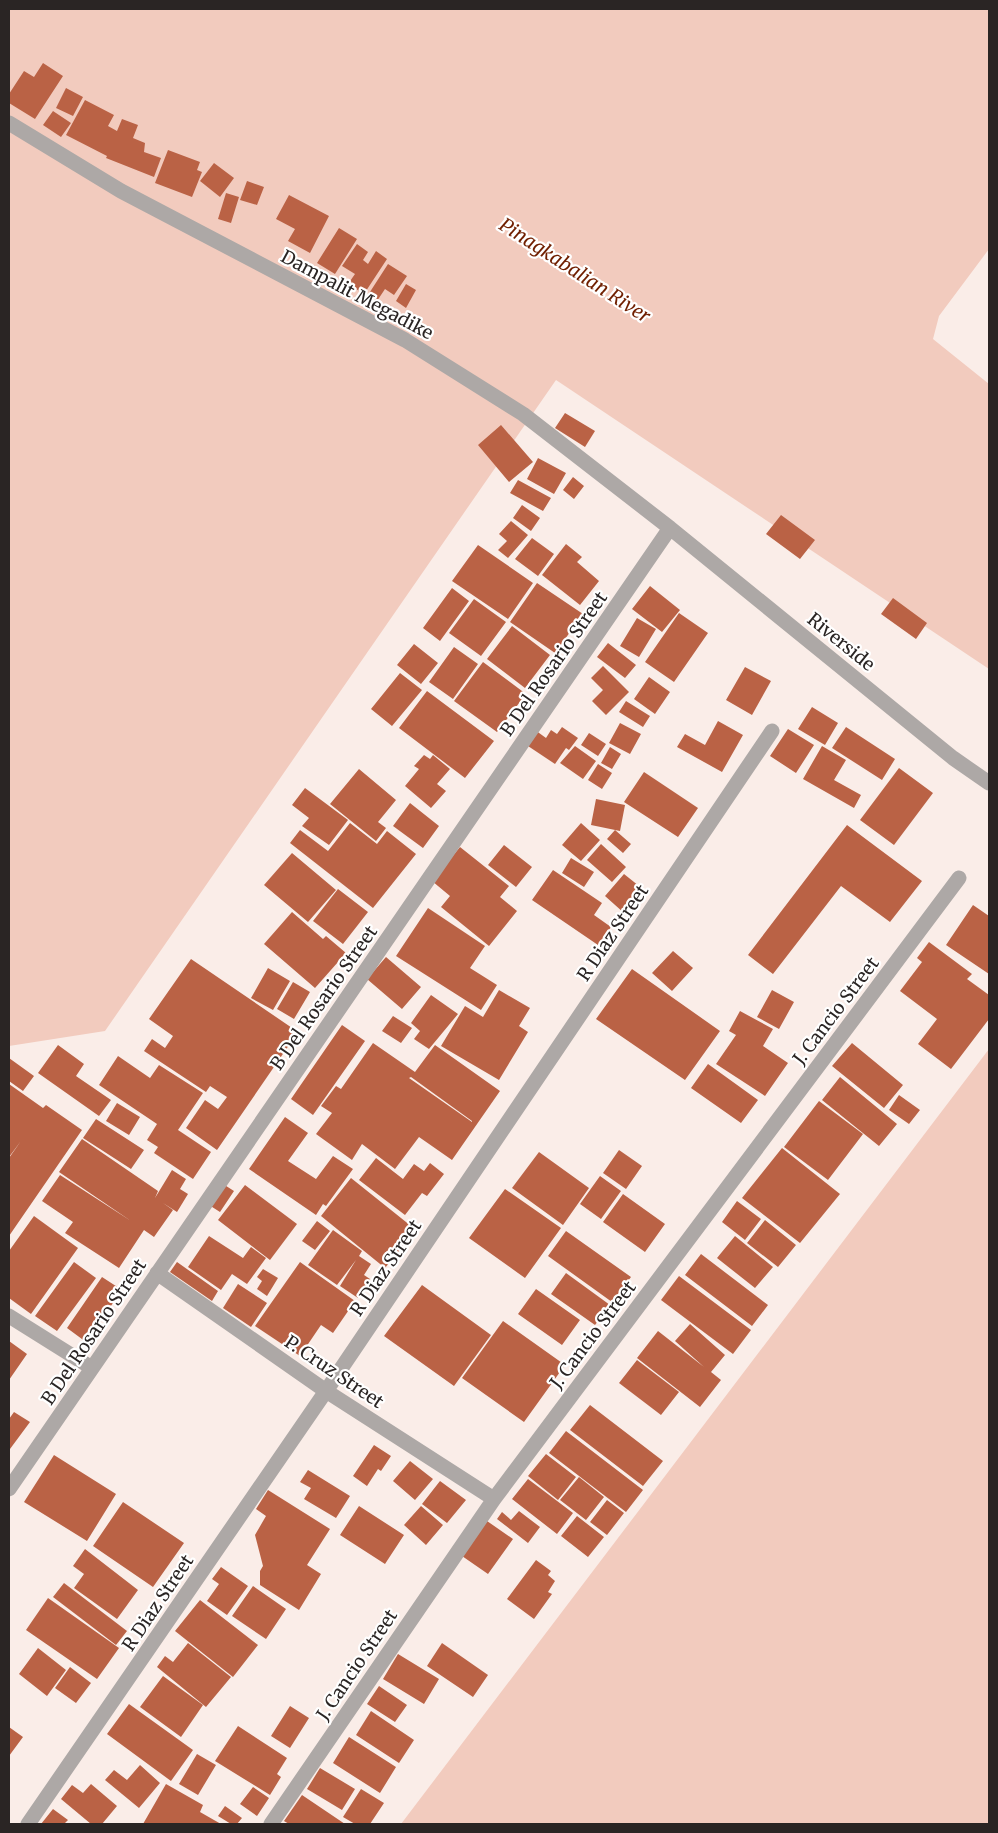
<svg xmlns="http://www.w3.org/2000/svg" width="998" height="1833" font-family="Merriweather,serif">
<rect width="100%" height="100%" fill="#faede8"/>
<!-- water -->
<path fill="#f2cbbe" d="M9 9H989V249L939 316 933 339 989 384V669L556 380 105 1031 9 1046Z
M989 1049V1824H401Z"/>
<!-- building -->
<path fill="#ba6245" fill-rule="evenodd" d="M43 63 63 76 35 119 9 103V94L24 71 34 77Z
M66 88 83 97 73 116 56 108Z
M85 100 114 115 108 126 117 131 122 119 138 125 133 138 145 143 144 152 161 158 154 177 106 158 107 156 66 135Z
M53 111 71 123 61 137 43 125Z
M168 150 200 162 197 170 202 172 192 197 155 183Z
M214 163 234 178 220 197 200 181Z
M247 181 264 187 257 205 240 200Z
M226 193 239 197 231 223 218 219Z
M289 195 329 216 310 253 288 241 295 229 276 219Z
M339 228 357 239 335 274 317 263Z
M357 244 368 252 363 260 368 264 376 251 387 259 364 294 348 284 355 274 342 266Z
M388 264 407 276 394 295 385 289 377 301 368 295Z
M406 284 416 290 406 308 396 301Z
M565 413 595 431 585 447 555 428Z
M501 425 533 462 509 482 478 445Z
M538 458 566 473 554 494 527 479Z
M573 477 584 486 574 499 563 490Z
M518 480 551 498 543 511 510 493Z
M522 505 540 518 531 531 513 518Z
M781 515 815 540 800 559 766 534Z
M511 521 528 535 508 558 498 550 507 541 499 534Z
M532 538 554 554 538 576 515 559Z
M566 544 582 557 577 562 599 581 580 605 542 575Z
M478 545 533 583 508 619 452 581Z
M537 583 583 614 555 653 510 622Z
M650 586 680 610 662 632 632 609Z
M452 588 469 601 440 641 423 628Z
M893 598 927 623 916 639 881 614Z
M474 599 506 622 481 656 449 633Z
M679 613 708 633 674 682 645 662Z
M637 618 656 629 639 657 620 646Z
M512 626 550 655 525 688 487 659Z
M608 643 636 665 625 678 597 657Z
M414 644 438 663 421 684 397 665Z
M454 647 478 664 453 699 429 682Z
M483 662 526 694 497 732 454 701Z
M603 666 629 692 606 715 592 701 603 690 591 678Z
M745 667 771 681 752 715 726 700Z
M400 673 422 690 392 726 371 709Z
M649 677 670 692 655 714 634 699Z
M427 691 494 741 465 778 399 728Z
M626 701 650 716 643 727 619 712Z
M812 707 838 723 825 745 798 729Z
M718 721 743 735 722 772 677 747 685 734 705 745Z
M620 723 641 734 630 754 609 743Z
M562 727 578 738 569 750 566 748 555 764 525 744 535 730 546 738 551 730 557 734Z
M846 727 895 759 882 780 832 748Z
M788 729 814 745 796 773 770 756Z
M589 733 606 744 598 756 581 745Z
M575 746 596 761 583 779 560 763Z
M822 746 846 760 834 780 861 795 854 808 803 779Z
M610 747 621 754 612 769 601 763Z
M424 755 430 759 433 755 450 769 437 784 446 791 431 808 405 786 419 769 414 766Z
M598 764 612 773 602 789 588 780Z
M899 768 933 793 894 845 860 820Z
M359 769 396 800 378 822 386 828 376 841 330 804Z
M644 772 698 808 678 837 624 802Z
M305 788 348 820 329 845 302 826 309 818 292 805Z
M596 799 625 805 620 831 591 825Z
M410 803 439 826 423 848 393 826Z
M350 823 377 844 387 831 416 854 373 908 290 843 300 830 328 851Z
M581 823 600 840 581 861 562 845Z
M847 825 922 881 890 922 841 886 773 974 748 955Z
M615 830 631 844 623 853 607 839Z
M601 844 626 867 612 882 587 860Z
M504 845 532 867 516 887 488 865Z
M460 847 509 886 500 897 517 911 489 946 441 907 450 896 432 881Z
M292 853 336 890 308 922 264 885Z
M571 858 594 872 584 887 562 873Z
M553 870 602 903 594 915 611 927 598 945 532 900Z
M624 874 644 890 624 913 605 896Z
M338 889 368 912 343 944 313 921Z
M973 905 989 916V974L946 945Z
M428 908 485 946 470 968 497 985 481 1010 396 956Z
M292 912 323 939 326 936 346 953 315 988 264 944Z
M929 942 972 974 967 979 989 995V1019L951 1069 918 1044 937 1019 900 991 922 962 917 958Z
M673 951 693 968 672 991 652 973Z
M386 957 421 987 402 1009 367 979Z
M191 959 298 1032 217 1150 186 1128 205 1100 218 1109 227 1097 210 1086 206 1092 144 1051 152 1039 165 1048 173 1036 149 1019Z
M268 968 290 981 273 1010 251 998Z
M632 969 720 1031 685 1080 596 1019Z
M293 982 310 992 294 1019 277 1009Z
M499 990 530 1008 519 1026 528 1032 499 1080 441 1046 465 1006 483 1017Z
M772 990 794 1002 779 1029 757 1017Z
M431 995 458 1014 429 1049 414 1039 420 1031 411 1023Z
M740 1011 773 1029 763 1046 788 1063 765 1096 716 1064 736 1035 729 1031Z
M393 1016 412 1028 401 1043 382 1031Z
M342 1025 365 1041 313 1115 291 1099Z
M373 1043 415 1072 435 1045 500 1091 452 1160 419 1137 395 1169 362 1144 352 1160 316 1134 332 1113 321 1106 336 1086 341 1089ZM411 1077 472 1121V1122L409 1078Z
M852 1043 903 1085 884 1108 832 1066Z
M58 1045 84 1064 76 1076 111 1100 99 1116 38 1073Z
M118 1056 150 1078 159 1065 203 1093 178 1130 211 1152 193 1179 154 1153 158 1147 147 1140 157 1124 99 1085Z
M9 1058 34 1076 23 1091 9 1081Z
M708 1064 758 1100 741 1123 691 1088Z
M840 1077 897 1124 879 1146 822 1100Z
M9 1084 43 1108 46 1105 82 1130 9 1236V1158L21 1141 9 1157Z
M899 1095 920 1110 909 1124 889 1110Z
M819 1101 863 1134 828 1180 784 1147Z
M117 1103 140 1117 129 1135 106 1121Z
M285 1117 308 1133 288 1161 316 1179 333 1156 353 1169 326 1206 323 1204 316 1215 249 1169Z
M96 1119 144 1150 131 1169 83 1138Z
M82 1139 158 1191 155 1198 172 1170 186 1179 180 1189 188 1194 177 1212 163 1203 173 1210 154 1237 144 1230 119 1268 65 1233 73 1222 42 1201 60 1175 131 1221 59 1172Z
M782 1148 840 1194 800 1243 742 1198Z
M619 1150 642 1166 626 1189 603 1173Z
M539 1152 589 1188 563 1225 512 1188Z
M376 1158 403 1179 414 1164 424 1171 430 1163 444 1174 427 1196 422 1193 405 1215 359 1180Z
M600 1176 621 1191 601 1219 580 1204Z
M351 1178 416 1230 385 1268 321 1216Z
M223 1184 234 1191 220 1212 209 1205Z
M245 1185 297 1224 270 1260 218 1220Z
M505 1189 561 1228 525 1278 469 1238Z
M623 1194 665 1224 645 1252 603 1222Z
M737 1201 761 1219 745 1240 722 1222Z
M34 1216 78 1248 31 1314 9 1298V1251Z
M765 1220 796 1245 778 1267 747 1243Z
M317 1221 330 1231 315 1250 302 1241Z
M333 1230 362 1251 359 1256 371 1264 364 1275 370 1279 358 1298 340 1286 356 1260 337 1285 308 1265Z
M566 1231 631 1277 612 1302 548 1256Z
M209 1236 243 1258 251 1247 266 1258 247 1284 232 1274 221 1290 188 1267Z
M735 1236 773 1267 755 1288 717 1258Z
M701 1254 768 1305 752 1326 685 1275Z
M74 1262 96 1278 57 1331 35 1316Z
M177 1262 218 1291 212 1301 170 1272Z
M300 1262 355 1301 333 1333 321 1325 300 1356 255 1326Z
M263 1269 278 1278 267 1296 257 1289 262 1281 257 1277Z
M566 1273 610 1305 595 1325 551 1294Z
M679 1276 751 1330 733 1354 661 1300Z
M102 1277 122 1290 86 1342 67 1328Z
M238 1284 267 1303 251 1327 223 1308Z
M422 1285 491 1335 454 1386 384 1336Z
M536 1289 580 1320 562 1345 518 1314Z
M503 1321 565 1365 524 1422 462 1378Z
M690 1324 725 1355 711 1372 721 1380 700 1407 637 1358 658 1331 704 1367 675 1341Z
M9 1341 27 1354 9 1380Z
M637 1360 679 1392 661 1415 619 1383Z
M590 1405 663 1461 643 1486 570 1430Z
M14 1412 30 1422 10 1449 9 1419Z
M566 1431 643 1490 626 1512 549 1453Z
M374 1445 391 1456 381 1471 378 1469 367 1486 353 1476Z
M546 1454 576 1477 558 1500 528 1476Z
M54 1455 116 1494 87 1541 24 1502Z
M410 1461 433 1479 415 1500 393 1481Z
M308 1470 350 1496 336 1518 304 1499 311 1488 300 1482Z
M579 1477 604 1497 586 1520 560 1500Z
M528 1479 573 1513 557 1534 512 1499Z
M440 1481 466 1500 447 1523 422 1504Z
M268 1490 330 1529 307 1565 321 1574 299 1610 260 1585V1571L263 1566 255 1535 266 1516 256 1509Z
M607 1500 624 1513 607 1535 590 1522Z
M123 1502 184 1543 153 1587 93 1546Z
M359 1506 404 1535 385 1564 340 1535Z
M421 1506 443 1525 426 1545 404 1525Z
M519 1511 540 1527 528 1543 497 1519 502 1512 511 1520Z
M577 1516 604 1537 588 1557 561 1536Z
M487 1521 513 1539 488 1574 462 1556Z
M85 1549 138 1590 117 1619 74 1588 84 1574 73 1566Z
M536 1560 551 1571 548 1575 555 1581 548 1592 552 1594 534 1619 507 1599Z
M221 1567 248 1586 227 1615 207 1601 219 1584 212 1579Z
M64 1583 127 1631 116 1645 53 1597Z
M253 1586 286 1609 266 1639 232 1616Z
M48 1598 119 1648 97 1679 26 1630Z
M200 1600 258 1645 233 1677 175 1631Z
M188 1643 231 1677 206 1707 157 1667 165 1656 173 1662Z
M442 1643 488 1675 473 1697 427 1666Z
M38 1648 66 1670 47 1696 19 1674Z
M398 1654 439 1679 424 1704 383 1679Z
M70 1667 91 1683 76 1703 55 1688Z
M163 1676 203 1705 181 1737 140 1707Z
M379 1686 407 1705 395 1722 367 1704Z
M129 1704 193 1750 171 1781 107 1734Z
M290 1706 309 1718 290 1748 271 1736Z
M371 1711 414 1740 399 1763 356 1735Z
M238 1726 287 1758 277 1774 281 1777 270 1795 215 1761Z
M9 1727 23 1737 9 1756Z
M349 1737 396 1767 380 1793 333 1763Z
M197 1754 216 1765 198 1795 179 1784Z
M140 1765 160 1783 139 1808 105 1780 114 1770 127 1780Z
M320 1768 355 1789 342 1810 307 1789Z
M91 1784 117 1806 102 1824H91L61 1799 72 1785 83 1793Z
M166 1784 203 1805 200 1812 221 1824H143Z
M253 1787 269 1798 257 1816 240 1804Z
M361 1789 384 1803 370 1824H355L343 1817Z
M302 1795 345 1824H289L284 1821Z
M225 1806 242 1818 237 1824H231L218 1816Z
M53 1809 68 1820 64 1824H41Z"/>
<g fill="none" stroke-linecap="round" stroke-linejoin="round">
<!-- minor -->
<path stroke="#ada8a6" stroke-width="15" d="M9 123 121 191 405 340 523 414 670 528 953 758 989 783
M157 1273 326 1391 494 1499
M9 1316 92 1368
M9 1489 670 528
M28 1824 326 1391 772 731
M271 1824 494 1499 959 878"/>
</g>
<g text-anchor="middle" stroke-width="4.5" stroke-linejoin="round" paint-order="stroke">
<!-- street labels -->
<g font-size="18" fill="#2a2524" stroke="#fff">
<text transform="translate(357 295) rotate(28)" y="6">Dampalit Megadike</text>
<text transform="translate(841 642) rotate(39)" y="6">Riverside</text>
<text transform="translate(554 664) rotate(-55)" y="6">B Del Rosario Street</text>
<text transform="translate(613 933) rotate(-56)" y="6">R Diaz Street</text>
<text transform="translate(324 998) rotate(-55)" y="6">B Del Rosario Street</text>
<text transform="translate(836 1011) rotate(-53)" y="6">J. Cancio Street</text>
<text transform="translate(386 1268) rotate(-56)" y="6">R Diaz Street</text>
<text transform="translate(94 1332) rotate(-56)" y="6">B Del Rosario Street</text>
<text transform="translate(593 1335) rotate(-53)" y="6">J. Cancio Street</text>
<text transform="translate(334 1372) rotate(34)" y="6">P. Cruz Street</text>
<text transform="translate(158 1603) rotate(-56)" y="6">R Diaz Street</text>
<text transform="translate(357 1665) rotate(-56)" y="6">J. Cancio Street</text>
</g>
<!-- water labels -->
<g font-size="19" font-style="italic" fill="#701f00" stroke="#fff">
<text transform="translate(575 270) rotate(33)" y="7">Pinagkabalian River</text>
</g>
</g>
<!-- border -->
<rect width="998" height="1833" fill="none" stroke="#2a2524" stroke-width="20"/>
</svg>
